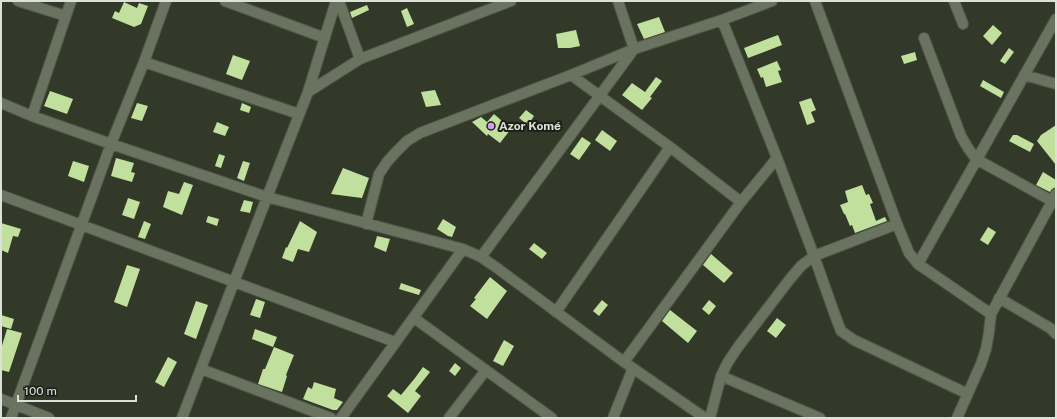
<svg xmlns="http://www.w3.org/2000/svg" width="1057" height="419" font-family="'Public Sans',sans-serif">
<rect width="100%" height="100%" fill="#323929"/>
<!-- building -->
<path fill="#c2e09d" d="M124 2 137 8 139 3 148 6 141 24 134 27 112 18 115 11 119 13Z
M367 5 369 10 352 18 350 12Z
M407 8 414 24 407 27 401 11Z
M659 17 665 32 644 39 637 24Z
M993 25 1002 33 992 45 983 36Z
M576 30 580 46 570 48H558L556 34Z
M778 35 782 45 748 58 744 48Z
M1009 48 1014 52 1005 64 1000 61Z
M915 52 917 60 904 64 901 56Z
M233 55 250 61 242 80 226 74Z
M777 61 781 70 778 71 782 82 766 87 763 77 761 78 757 69Z
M656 77 662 81 650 97 652 98 642 110 622 95 632 83 645 92Z
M983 80 1004 92 1001 98 980 86Z
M435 90 441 105 426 107 421 92Z
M50 91 73 99 67 114 44 106Z
M811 98 816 110 811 112 815 122 807 125 799 102Z
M137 103 148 106 142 121 131 118Z
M242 103 251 107 249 113 240 110Z
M526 110 534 116 528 125 519 118Z
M494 114 511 129 500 143 488 134 487 136 472 122 481 117 487 122Z
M217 122 229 127 225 136 213 132Z
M1056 125V165L1037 141 1041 135Z
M602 130 617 141 610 151 595 140Z
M1013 135H1017L1034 144 1030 152 1009 141Z
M582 137 591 143 579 160 570 154Z
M219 154 225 156 221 168 215 166Z
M116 158 134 163 131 172 135 173 132 182 111 176Z
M73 161 89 166 84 182 68 176Z
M243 161 250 163 244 181 237 178Z
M343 168 369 178 362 198 331 194Z
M1043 172 1056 180V187L1052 189 1050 192 1036 185Z
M184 182 193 185 182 215 163 207 168 191 179 194Z
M862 185 866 195 869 194 873 203 870 204 876 221 885 217 887 221 855 233 852 225 850 226 845 214H844L840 205 848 202 845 191Z
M128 198 140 202 134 219 122 215Z
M244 200 253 202 250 213 240 211Z
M208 216 219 219 217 226 206 222Z
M443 219 456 227 452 237 448 236 437 229Z
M144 221 151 224 145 239 138 237Z
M300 221 317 232 309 252 298 249 293 262 282 258 286 247 287 248Z
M1 223 21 229 18 237 13 236 8 253 1 250Z
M988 227 996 232 988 245 980 240Z
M377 236 390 239 386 252 374 247Z
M534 243 547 253 542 259 529 249Z
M711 254 733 273 724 283 703 265Z
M127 265 140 269 127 307 114 302Z
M490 277 507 291 487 319 470 306 476 299 474 298Z
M401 283 421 290 419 295 399 289Z
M256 299 265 302 260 318 250 315Z
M602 300 608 305 599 316 593 311Z
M709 300 716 306 709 315 702 309Z
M196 301 208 305 196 339 184 334Z
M670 310 697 331 688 343 662 321Z
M1 315 14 319 11 329 1 326Z
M777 318 786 325 776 338 767 331Z
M7 329 22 333 9 372 1 370V349Z
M255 329 277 337 273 347 252 339Z
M504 340 514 346 503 366 493 361Z
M274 347 294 355 286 375 287 376 282 392 258 384 263 369H265Z
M168 357 177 362 164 387 155 382Z
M455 363 461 368 455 376 449 371Z
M423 367 430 372 415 391 421 396 408 413 387 396 393 389 401 395 415 378Z
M314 382 336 389 334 398 343 402 337 410H333L303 399 308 387 312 389Z"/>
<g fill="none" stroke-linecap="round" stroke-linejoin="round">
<defs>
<path id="minor" d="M18 1 66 16
M225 1 325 38
M339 1 360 59
M815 1 897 224 909 253 918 264 991 314
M954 1 963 24
M722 20 777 158 814 256 836 318 841 331 854 340 968 394
M924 38 961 136 968 148 976 159 1052 201
M144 62 299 114
M571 75 670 147 741 202
M1024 75 1056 84
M308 92 360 59 511 1
M1 103 32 116 111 144 267 197 463 249 481 257 497 268 624 362 705 418
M32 116 71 1
M1 195 395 342
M366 224 379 174 387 162 396 152 407 141 420 133 571 75 634 49 722 20 772 1
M481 257 634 49 618 1
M918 264 1056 19
M999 298 1050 328 1056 334
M556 312 670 147
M414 318 552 418
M624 362 741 202 777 158
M201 369 331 418
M721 376 820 418
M1 399 49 418
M11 418 111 144 144 62 166 1
M182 418 234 282 308 92 336 1
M341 418 463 249
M449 418 486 370
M613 418 633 368
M710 418 721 376 728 362 738 347 790 279 801 266 814 256 897 224
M957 418 981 364 986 349 989 332 991 314 1056 194"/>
</defs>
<!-- minor casing -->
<use href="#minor" stroke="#515649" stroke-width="12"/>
<!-- minor -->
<use href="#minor" stroke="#6a7260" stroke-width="10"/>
</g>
<!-- markers -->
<circle fill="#d99af7" stroke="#1c1f18" stroke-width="1.5" cx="491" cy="126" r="4"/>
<g text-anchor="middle" stroke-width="4" stroke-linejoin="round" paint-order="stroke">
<!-- poi labels -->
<g font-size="12" font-weight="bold" fill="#dde2d8" stroke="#1c1f18" text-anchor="start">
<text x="499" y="130">Azor Komé</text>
</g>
</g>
<!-- border -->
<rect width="1057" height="419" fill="none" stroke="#dde2d8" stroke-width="4"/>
<!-- scale -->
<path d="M18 395v6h118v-6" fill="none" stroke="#dde2d8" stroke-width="2"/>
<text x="24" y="395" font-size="12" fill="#dde2d8" stroke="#1c1f18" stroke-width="3" paint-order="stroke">100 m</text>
</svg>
